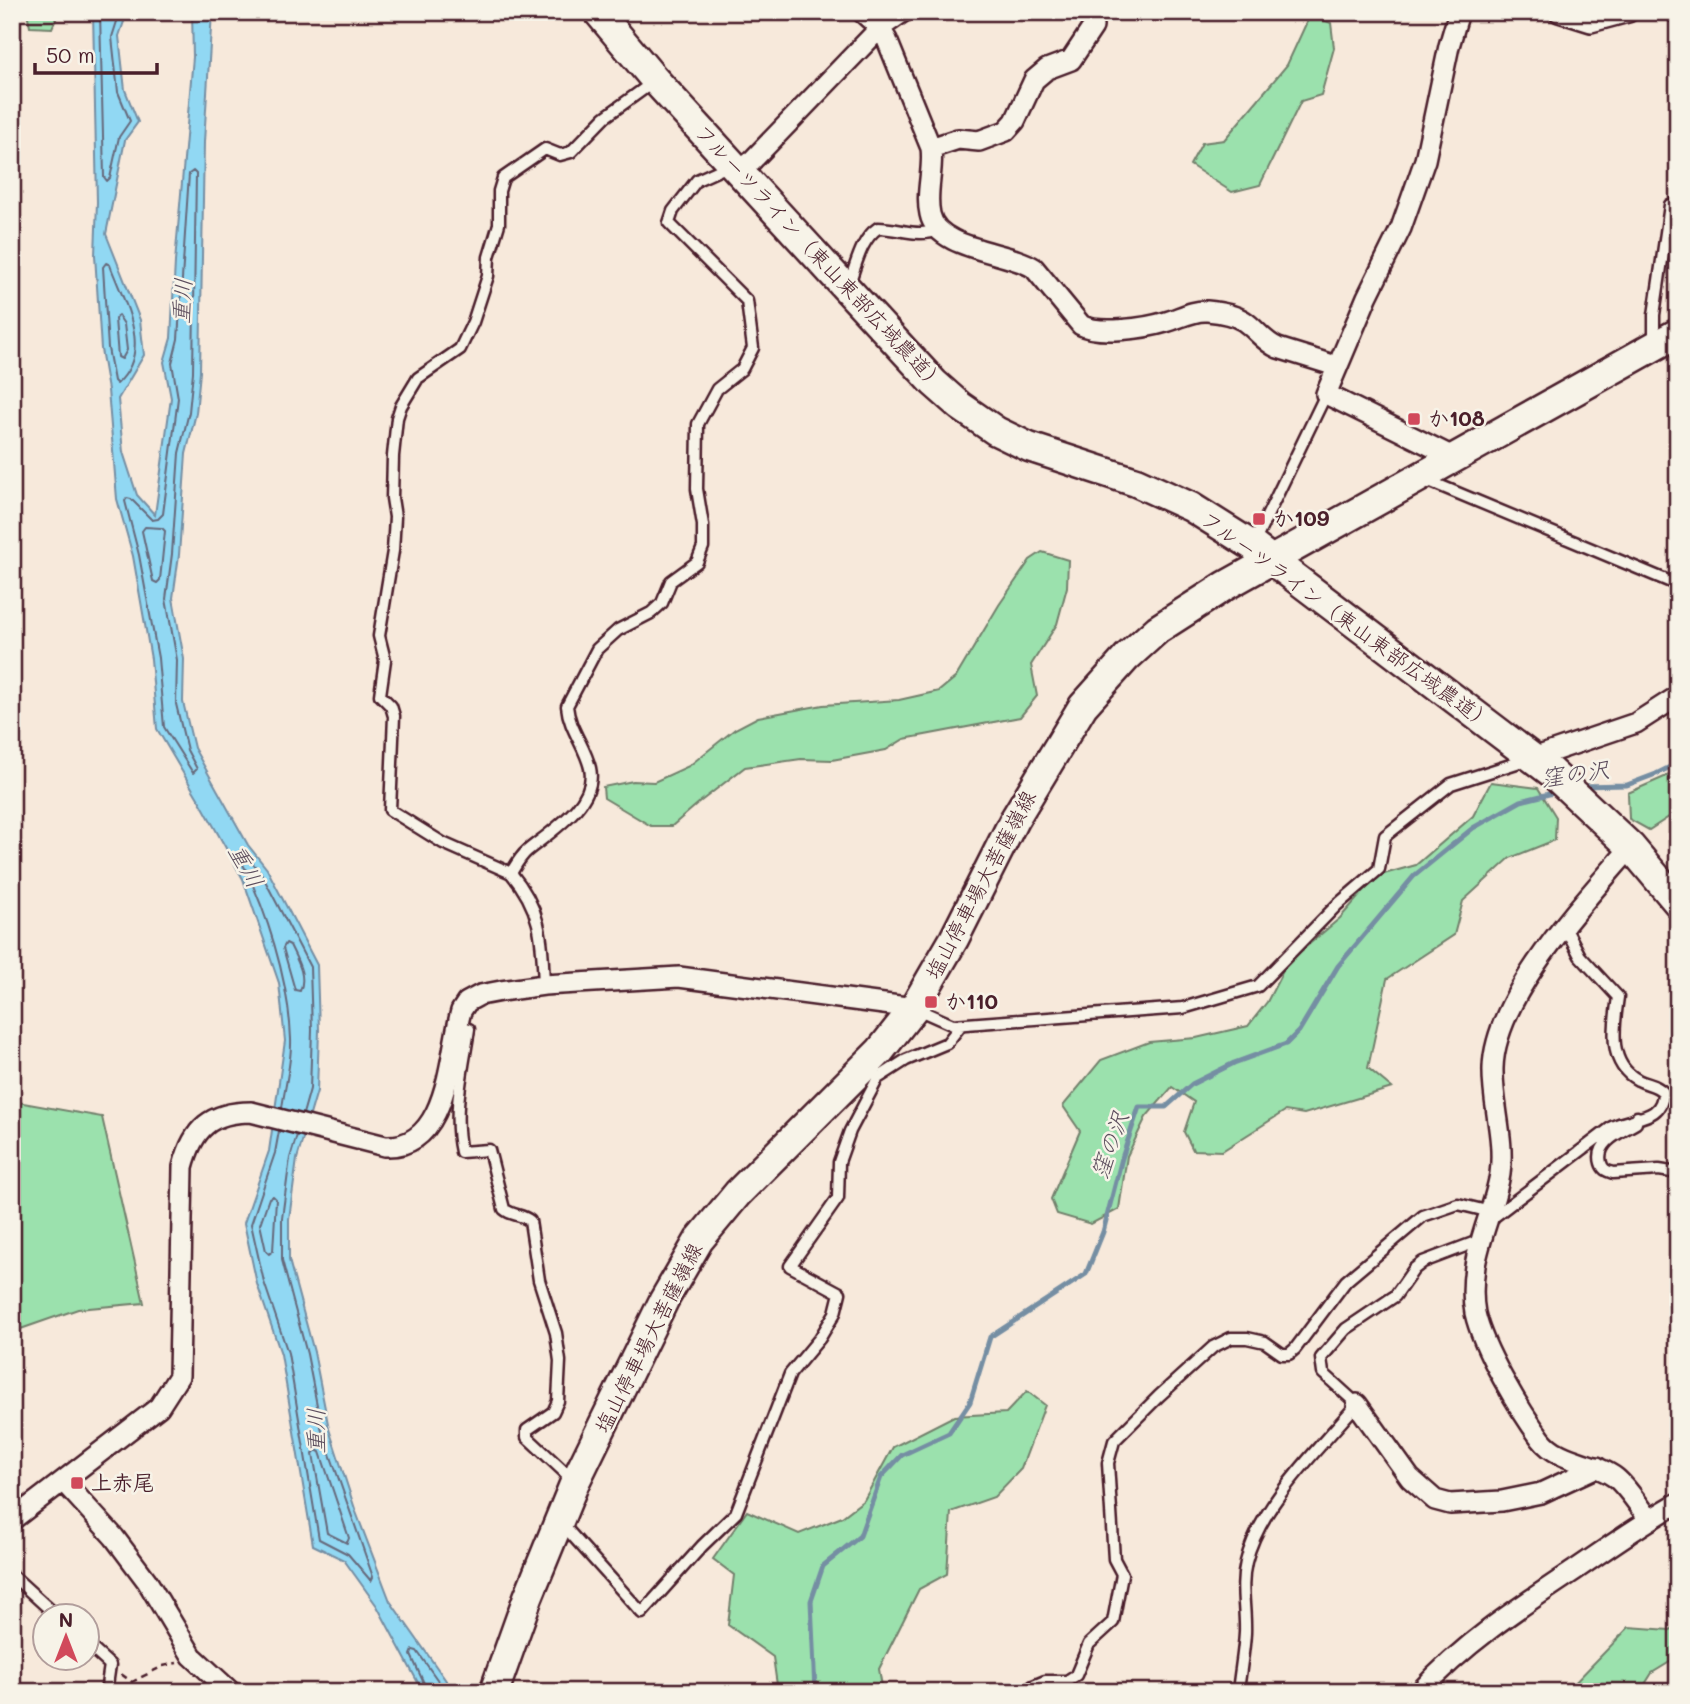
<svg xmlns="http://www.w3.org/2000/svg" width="1690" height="1704" font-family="Mali,'Klee One',sans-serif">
<rect width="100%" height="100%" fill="#f7e9db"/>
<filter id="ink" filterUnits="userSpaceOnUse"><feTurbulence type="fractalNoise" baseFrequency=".0143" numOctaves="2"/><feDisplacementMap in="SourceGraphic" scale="14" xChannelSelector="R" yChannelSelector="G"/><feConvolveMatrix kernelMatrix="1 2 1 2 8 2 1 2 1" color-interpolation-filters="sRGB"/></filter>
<g filter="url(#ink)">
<!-- green -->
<path fill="#9be1ad" stroke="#72806c" stroke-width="2" d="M27 12H59L52 28 30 27Z
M1310 15 1331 23 1334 48 1321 95 1301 101 1260 185 1232 192 1190 165 1202 143 1224 140 1287 65Z
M1042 552 1068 560 1067 587 1057 624 1031 665 1037 696 1020 717 904 739 886 750 832 760 801 759 745 767 701 801 672 826H651L604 798 603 787 633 781 654 782 689 766 735 729 758 717 823 705 899 700 939 691 956 677 999 605 1030 560Z
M1678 771V811L1649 830 1629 819 1628 793Z
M1491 782 1538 788 1556 817 1555 840 1510 858 1463 901 1454 935 1387 979 1368 1068 1392 1088 1304 1114 1285 1111 1222 1151 1193 1150 1184 1132 1194 1102 1172 1087 1146 1117 1127 1156 1119 1209 1091 1224 1057 1214 1051 1199 1080 1131 1063 1106 1101 1060 1149 1042 1196 1038 1248 1026 1267 1002 1287 963 1340 918 1377 876 1416 865 1473 816Z
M12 1101 102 1117 144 1303 78 1309 12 1332Z
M1027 1391 1045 1405 1021 1469 994 1497 951 1512 947 1574 919 1589 879 1669 883 1692H778L773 1657 728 1625 734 1575 713 1559 747 1511 799 1534 842 1517 864 1500 893 1447 954 1416 1006 1413Z
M1678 1626V1657L1652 1673 1640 1692H1566L1629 1627 1670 1630Z"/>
<!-- water -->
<path fill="#91d8f3" stroke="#758ea3" stroke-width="2" d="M93 12 127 13 119 36 125 90 138 122 125 140 106 234 140 320 144 355 118 399 123 452 137 495 155 515 171 398 164 362 171 338 175 262 193 57 192 12H212L204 142 200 372 196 413 186 454 179 555 173 598 184 659 183 702 194 748 248 845 267 869 317 965 319 1030 317 1091 297 1159 289 1219V1260L314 1352 329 1429 356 1512 390 1601 454 1692H423L377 1606 344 1560 313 1545 281 1354 257 1284 244 1223 269 1151 285 1041 279 983 243 879 202 805 157 729 151 659 133 556 117 499 108 390 101 349 95 255 97 202Z"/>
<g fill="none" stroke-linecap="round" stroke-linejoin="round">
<!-- shore -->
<path stroke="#66697b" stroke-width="2" d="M100 12 104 177 107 181 110 178 119 137 130 121 118 92 112 37 120 12
M193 171 196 174 193 372 189 412 179 453 172 554 166 599 177 660 176 704 187 750 197 769 193 773 164 727 158 658 139 555 125 501 127 498 131 499 152 520 158 519 163 514 178 398 172 363 178 339 189 174Z
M106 263 110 265C124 303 154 350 117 384L114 381 108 348 103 267Z
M118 315 124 324 127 350 122 359 118 357 115 319Z
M145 527 162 528 165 531 160 580 157 583 153 581 142 531Z
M286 943 290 945C297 960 307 976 300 991L295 990 283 948Z
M282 1108C285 1086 292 1061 291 1039 289 981 266 906 238 855L241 850 261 873 310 967 312 1030 310 1089 303 1114
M279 1131 275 1153 251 1224 264 1282 288 1353 319 1539 348 1554 371 1581 373 1577 322 1431 307 1354 282 1260V1218L290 1158 297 1135
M273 1196 276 1199 273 1251 269 1254 266 1251 260 1224 269 1198Z
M316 1450 320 1452 349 1538 347 1543 327 1533 313 1454Z
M428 1692 411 1655 413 1650 417 1651 446 1692"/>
<!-- stream -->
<path stroke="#758ea3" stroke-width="5" d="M1580 786 1627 785 1656 774 1678 763
M815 1692 811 1601 823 1566 860 1536 881 1477 902 1455 949 1433 970 1402 990 1337 1086 1274 1103 1232 1122 1158 1139 1107H1166L1192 1084 1234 1063 1286 1044 1299 1031 1338 966 1414 876 1473 828 1521 801 1557 792"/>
<defs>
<path id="lane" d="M848 286C856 267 860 240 878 228 900 228 917 238 939 230
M1654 343V315L1670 205 1678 204
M1424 479 1678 585
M1253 545 1326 394
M511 873 443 843 390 810 394 716 391 706 380 695 385 660 379 636 393 551 395 517 392 498 393 456 397 418 401 406 418 378 460 349 473 322 488 276 489 257 499 224V191L503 178 545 149 560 155 571 152 605 117 652 83
M544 985C542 939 542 910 511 873 516 865 520 857 527 851 550 832 598 803 590 768 585 746 569 729 567 706L597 649 618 630 651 613 662 603 671 581 697 562 703 547V525L697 489 698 424 717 389 742 369 753 348 747 301 669 223 673 211 697 180 728 166
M917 1009 953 1025 1183 1008 1258 986 1337 905 1379 869 1385 836 1451 784 1529 759
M457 1025 469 1029C463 1070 452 1111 461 1152L489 1150 504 1209C512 1216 522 1214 530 1221L539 1280 556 1333 560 1361 558 1401 553 1412 527 1430V1437L572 1479
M1637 1117 1636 1123C1621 1132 1595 1142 1601 1163 1603 1170 1607 1171 1613 1173L1659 1170 1678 1173
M1491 1219 1612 1127C1633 1116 1663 1121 1663 1092 1656 1084 1647 1085 1638 1080 1607 1064 1614 1026 1618 997L1580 956 1564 925
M563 1525 642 1613 702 1546 736 1513 790 1374 820 1338 835 1313 840 1293 790 1266 838 1198 839 1162 850 1131 878 1078 906 1060 947 1043 961 1025
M12 1575 57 1616
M88 1645 110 1665 106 1692
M1032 1692 1033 1686 1045 1681H1067L1076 1675 1089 1644 1113 1622 1122 1574 1114 1559 1108 1463 1114 1441 1159 1396 1213 1347 1231 1338H1247L1265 1342 1282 1354H1289L1295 1349 1346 1281 1423 1216 1458 1204 1491 1212
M1238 1692C1240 1672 1244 1652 1245 1633 1246 1609 1240 1586 1246 1562 1260 1504 1319 1449 1357 1404L1323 1373 1321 1358 1346 1329 1395 1296 1414 1269 1423 1262 1481 1240"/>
<path id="street" d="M862 12 880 28 887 40 931 148C934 170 925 193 930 214 937 250 1008 251 1034 268L1081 325C1099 335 1146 328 1166 322 1180 318 1193 310 1207 311 1218 312 1235 315 1244 321 1256 329 1264 342 1278 348L1336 366
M1559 12 1591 22 1628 12
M1675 12 1678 13
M931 148 958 139 979 141 1006 131 1015 121 1034 80 1047 69 1071 60 1093 27 1092 12
M741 172 880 28 903 12
M1455 458 1326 394 1367 297 1401 228 1425 160 1449 46 1459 12
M1533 758 1636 723 1678 696
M1631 847C1585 901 1495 995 1493 1068 1492 1104 1505 1138 1500 1174 1495 1205 1480 1235 1475 1266 1473 1281 1472 1298 1475 1313 1483 1349 1519 1409 1541 1439 1559 1463 1594 1461 1616 1478 1628 1488 1639 1506 1649 1519
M1357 1404 1410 1478 1435 1500 1450 1504 1502 1501 1541 1493 1597 1467
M64 1482 114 1537 147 1581 192 1656 231 1692
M12 1520 159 1407 179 1376 183 1167C193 1128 211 1112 251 1112L385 1146C449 1149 449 1054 461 1011L467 1002 480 995 501 991 544 985 679 977 914 1008
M1420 1692C1464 1643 1521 1606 1575 1570 1609 1547 1642 1523 1678 1503"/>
<path id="secondary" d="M598 12 655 80 847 289 934 383 960 406 996 431 1029 447 1136 482 1191 507 1253 546 1551 772 1631 847 1678 903
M494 1692 528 1597 575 1482 664 1300 699 1240 738 1193 880 1051 914 1008 954 939 1014 820 1083 706 1127 657 1158 629 1225 586 1678 333"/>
</defs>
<!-- lane casing -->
<use href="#lane" stroke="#4a1f2b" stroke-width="15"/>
<!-- street casing -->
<use href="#street" stroke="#4a1f2b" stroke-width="24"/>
<!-- secondary casing -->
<use href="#secondary" stroke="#4a1f2b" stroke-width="33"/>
<!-- path -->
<path stroke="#4a1f2b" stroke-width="2.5" stroke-dasharray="7 5" stroke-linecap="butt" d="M121 1674 132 1682 163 1666 177 1663"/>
<!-- lane -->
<use href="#lane" stroke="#f7f3e8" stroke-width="10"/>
<!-- street -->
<use href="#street" stroke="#f7f3e8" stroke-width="19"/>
<!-- secondary -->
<use href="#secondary" stroke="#f7f3e8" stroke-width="28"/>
</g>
</g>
<!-- markers -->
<g fill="#d1495b" stroke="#f7f3e8" stroke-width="2.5">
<rect x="1407" y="412" width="14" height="14" rx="3.5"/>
<rect x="1252" y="512" width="14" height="14" rx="3.5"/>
<rect x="924" y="995" width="14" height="14" rx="3.5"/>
<rect x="70" y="1476" width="14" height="14" rx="3.5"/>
</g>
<g text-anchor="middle" stroke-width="5" stroke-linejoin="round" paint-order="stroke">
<!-- street labels -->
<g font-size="21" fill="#4a1f2b" stroke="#f7f3e8">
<text transform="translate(820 258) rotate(47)" y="7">フルーツライン（東山東部広域農道）</text>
<text transform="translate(1347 621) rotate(36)" y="7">フルーツライン（東山東部広域農道）</text>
<text transform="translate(981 885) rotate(-62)" y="7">塩山停車場大菩薩嶺線</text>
<text transform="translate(649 1338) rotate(-63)" y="7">塩山停車場大菩薩嶺線</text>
</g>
<!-- poi labels -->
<g font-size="21" font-weight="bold" fill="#4a1f2b" stroke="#f7f3e8" text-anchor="start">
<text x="1428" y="426">か108</text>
<text x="1273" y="526">か109</text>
<text x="945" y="1009">か110</text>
<text x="91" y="1490">上赤尾</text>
</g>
<!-- water labels -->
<g font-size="23" font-style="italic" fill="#5c4d5d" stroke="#f7f3e8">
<text transform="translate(182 301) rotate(-86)" y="8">重川</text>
<text transform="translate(1575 774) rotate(-8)" y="8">窪の沢</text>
<text transform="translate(246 866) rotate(61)" y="8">重川</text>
<text transform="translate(1110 1145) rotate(-71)" y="8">窪の沢</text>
<text transform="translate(316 1431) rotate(-90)" y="8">重川</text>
</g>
</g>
<!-- margin -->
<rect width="1690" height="1704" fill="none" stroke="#f7f3e8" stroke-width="42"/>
<rect x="21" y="21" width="1648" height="1662" fill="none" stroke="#4a1f2b" stroke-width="2.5" filter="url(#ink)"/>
<!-- north arrow -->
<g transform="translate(66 1637)"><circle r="33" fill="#f7f3e8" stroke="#b29e9c" stroke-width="2"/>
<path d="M0-5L12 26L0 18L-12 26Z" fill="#d1495b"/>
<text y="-10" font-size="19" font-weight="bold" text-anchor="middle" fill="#4a1f2b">N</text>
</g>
<!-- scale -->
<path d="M35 63v10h122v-10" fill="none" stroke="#4a1f2b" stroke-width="3.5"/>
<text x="46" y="63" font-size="21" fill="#4a1f2b" stroke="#f7f3e8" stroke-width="5" paint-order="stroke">50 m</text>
</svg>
